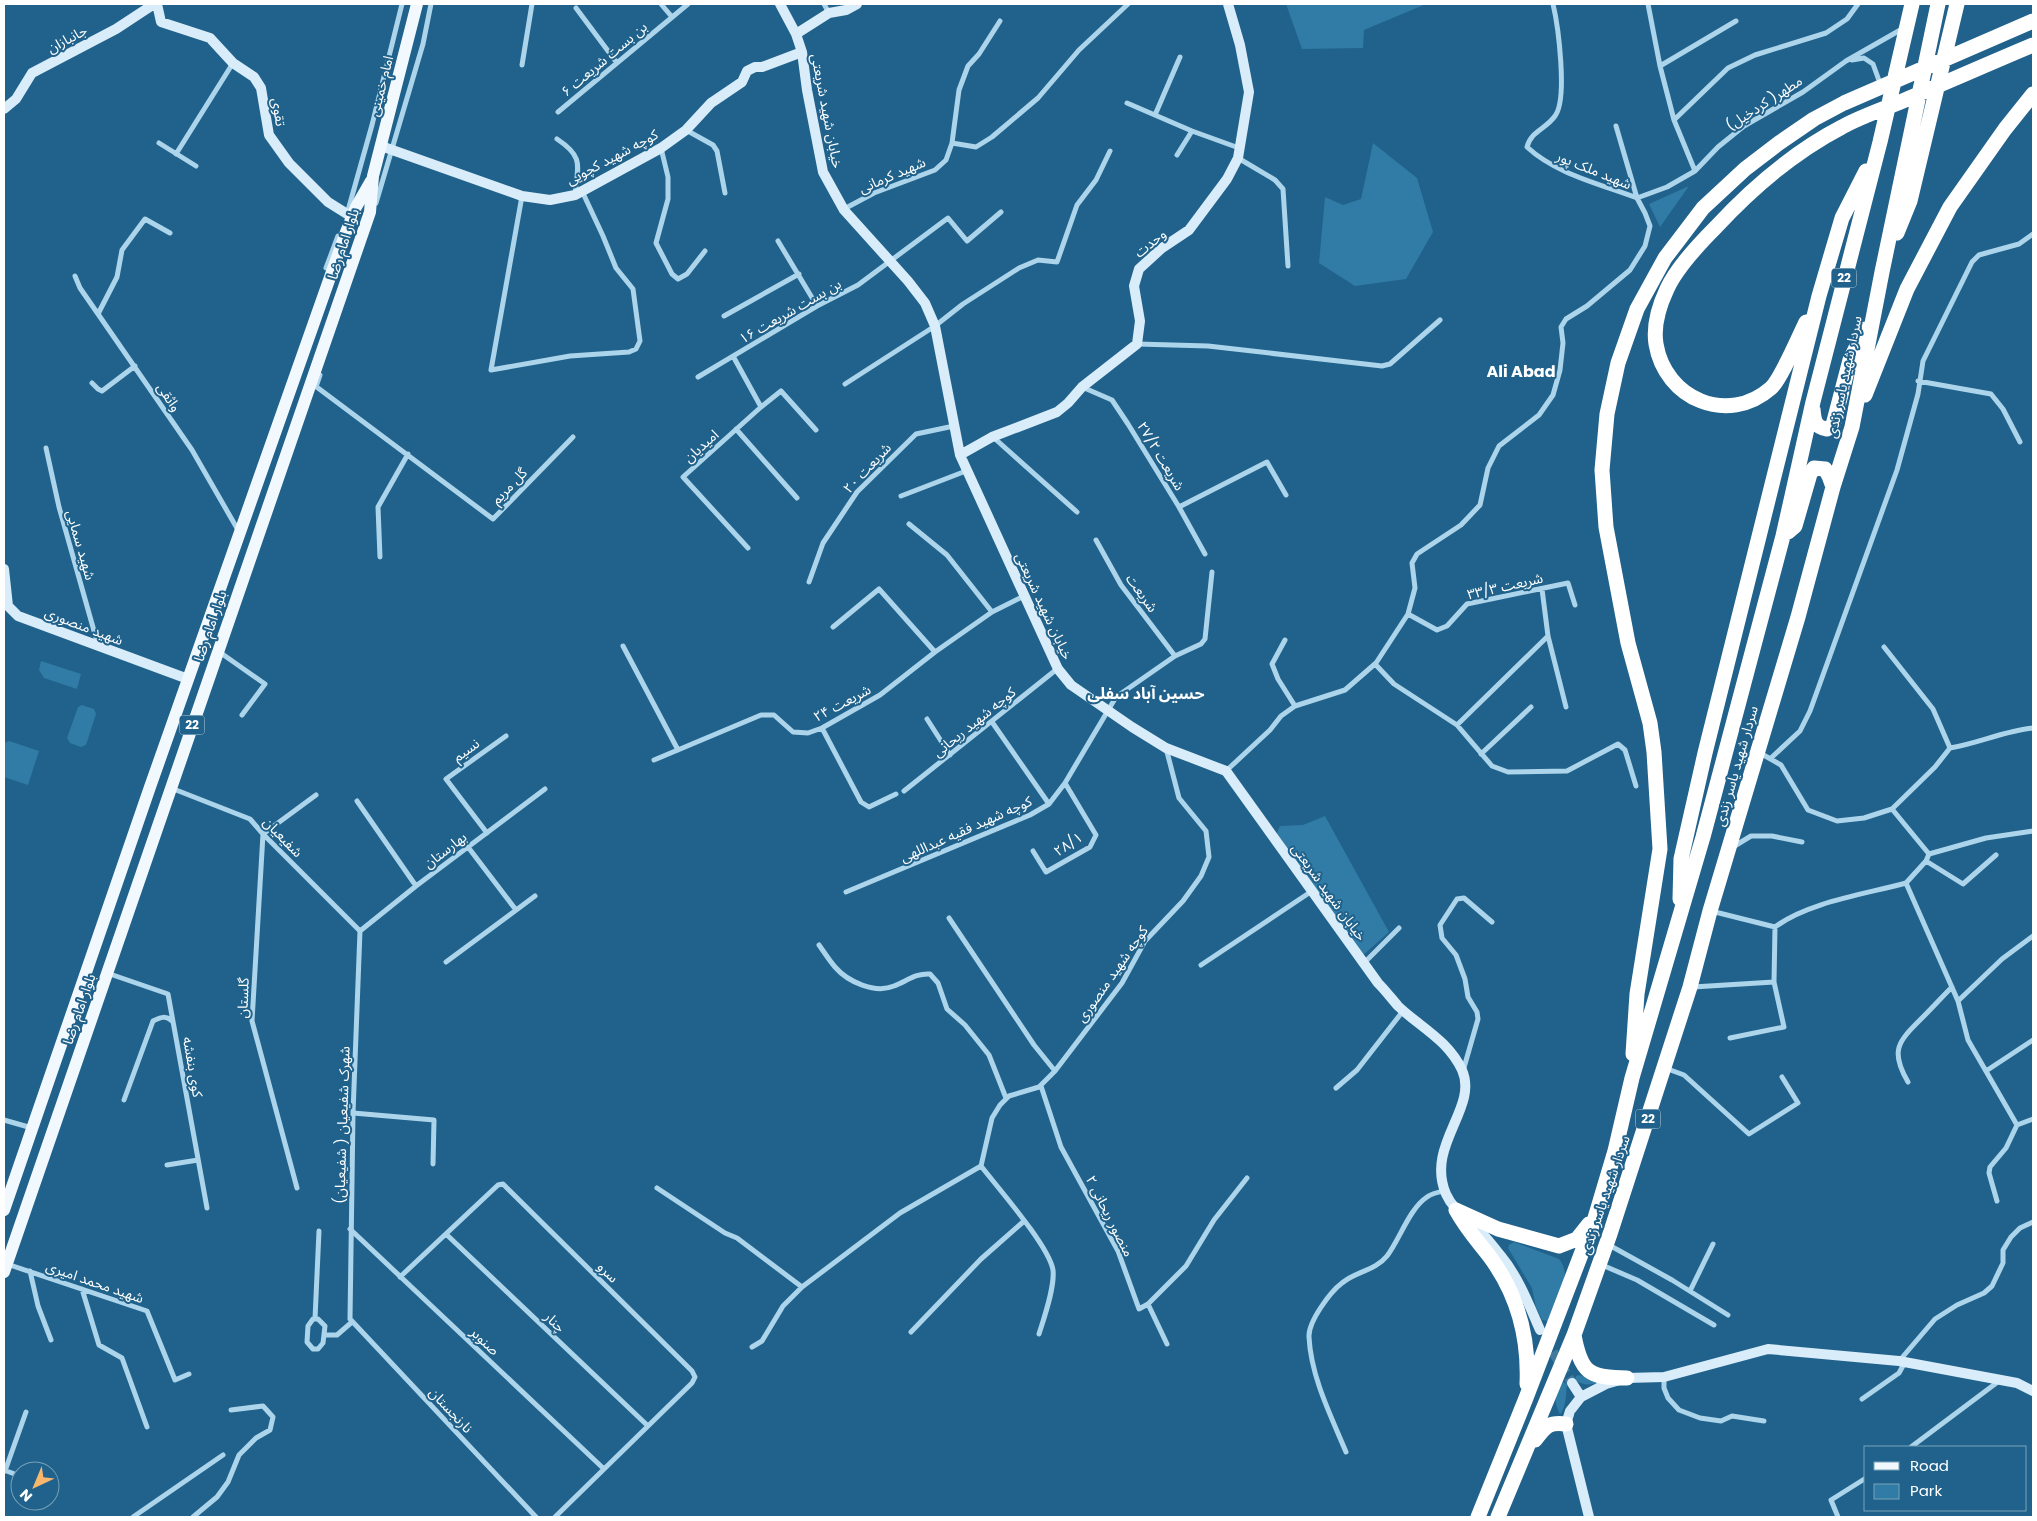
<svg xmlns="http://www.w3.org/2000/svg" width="2037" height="1521" font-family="Poppins,'Noto Sans Arabic',sans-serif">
<rect width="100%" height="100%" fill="#20628b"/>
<!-- green -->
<path fill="#307ca6" d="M1286 4H1426L1364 30 1363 48 1302 49Z
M1373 143 1417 178 1433 232 1406 279 1355 286 1319 263 1325 197 1343 205 1361 199Z
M1689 186 1660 227 1649 204Z
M41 661 81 674 77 689 44 678 39 670Z
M82 705 94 709 96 714 86 745 81 747 70 743 67 738 78 707Z
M9 741 39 751 28 785 4 777V743Z
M1325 816 1389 932 1362 956 1303 874 1277 833 1280 826 1303 825Z
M1514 1242 1559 1259C1574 1277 1556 1302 1548 1321L1542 1320 1536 1307 1532 1288 1508 1248 1509 1245Z
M1579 1375 1596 1379 1599 1382C1591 1386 1582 1385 1575 1380L1576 1376Z
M1563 1382 1567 1384C1566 1393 1566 1409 1560 1414 1554 1404 1553 1390 1563 1382Z"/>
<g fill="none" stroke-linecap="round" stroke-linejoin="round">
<!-- secondary-tunnel -->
<path stroke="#417a9c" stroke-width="10" stroke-dasharray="10 5" stroke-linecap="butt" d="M1545 1339 1572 1383"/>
<!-- street -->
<path stroke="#acd4eb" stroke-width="5" d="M661 4 672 17
M824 4 829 13
M1553 4C1558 25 1568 99 1555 116 1546 129 1531 131 1527 147 1556 174 1600 184 1637 198
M1648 4 1660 66 1674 120
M576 8 617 63
M1852 60 1864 58 1873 64 1881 86
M522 65 532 4
M1660 66 1736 21
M1127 103 1192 131 1239 148
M558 112 688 4
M1155 115 1180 57
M686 130 713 145 717 151 725 193
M557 139C584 157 578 165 575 194
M159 143 196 166
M952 143 976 147 992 137 1038 98 1079 50 1128 4
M661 148 668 177V199L656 243 672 274 678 279 687 274 705 251
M176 154 233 63
M1177 155 1192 131
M1238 158 1275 180 1283 189 1288 266
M1695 171 1674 120 1728 68 1755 55 1826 33 1847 19 1858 4
M522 196 491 370 570 356 629 352 636 349 640 341 633 289 616 268 603 236 582 191
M1637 198 1667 187 1695 171 1718 147 1744 126 1803 92 1846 61 1902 29
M376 203 423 44 431 4
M844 209 874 193 935 170 946 160 952 143 959 90 968 66 979 54 1000 21
M347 214 372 125 402 4
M778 241 817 306
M326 268 338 236
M75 276 80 288 98 314 192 450 238 530
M98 314 117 277 122 250 145 219 170 233
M724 316 799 274
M1137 344 1208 346 1382 366 1390 364 1440 320
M733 356 761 407 683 477 748 548
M698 377 817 306 858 285 948 218 967 241 1001 212
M1918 381 1991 394 2003 409 2020 442
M92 383 98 389 102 391 135 366
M845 384 935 326 963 304 1019 268 1038 260 1057 262 1077 205 1096 180 1110 151
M314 385 493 519 573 437
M316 387 320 375
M1082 387 1112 400 1128 424 1179 507 1205 554
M761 407 781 391 816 430
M736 429 797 498
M993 437 1077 512
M46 448 59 507 98 645
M901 496 966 471
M1179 507 1267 462 1286 495
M909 524 947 555 992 612
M1096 540 1121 585 1175 656
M380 557 378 507 408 454
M809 582 823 543 857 492 916 434 954 426
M1542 589 1548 636 1566 707
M1408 614 1437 630 1447 626 1467 604 1568 583 1575 605
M833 627 879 589 935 652
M1285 640 1272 664 1278 679 1295 706
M623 646 678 750
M1884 647 1933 709 1950 748
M218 651 265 684 242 715
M1375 664 1394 684 1457 725 1492 766 1508 772 1567 771 1618 744 1625 750 1636 786
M927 719 950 755
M992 722 1049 804
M1457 725 1548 636
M822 728 861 802 869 807 896 794
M1760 753 1781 765 1808 810 1837 821 1864 818 1892 809 1935 767 1950 748C1979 743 2004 731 2033 728
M1481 754 1531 707
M1771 758 1800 731 1810 711 1897 470 1918 394 1923 361 1972 262 1979 255 2019 244 2033 234
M654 760 761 715H774L793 732 808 733 822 728 880 695 935 652 992 612 1024 596
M1226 771 1270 730 1281 716 1295 706 1345 690 1376 663 1408 614 1415 588 1412 563 1417 554 1461 525 1480 505 1488 468 1499 446 1539 415 1553 395 1560 370 1563 343 1561 327 1566 319 1587 306 1630 270 1645 246 1650 226 1645 213 1637 198 1616 126
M171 788 250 819 263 834 360 931
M904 791 1057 669
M357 801 416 886
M1892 809 1929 854 1926 861 1906 883
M487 833 446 779 506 736
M468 847 516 910
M1733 847 1751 836H1772L1802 842
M1033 851 1046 872 1090 847 1096 835 1065 783
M1929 854 1986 838 2033 831
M1926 861 1963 884 1996 855
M846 892 1030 815 1049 804 1065 783 1116 697 1175 656 1201 644 1205 639 1212 572
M1711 911 1775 927C1808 902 1866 894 1906 883L1958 1001 1968 1040 2017 1125 2006 1148 1990 1167 1989 1173 1997 1201
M949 918 1034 1045 1055 1071
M360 931 353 1113 350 1319 536 1517
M360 931 416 886 545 789
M819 945C824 952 829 960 835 967 848 982 875 994 894 986 907 981 916 973 930 974L938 983 947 1009 965 1025 989 1055 1006 1098
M446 962 535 896
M1364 963 1399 928
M1201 965 1312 891
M107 973 168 994 207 1208
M1774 982 1775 927
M1693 987 1774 982 1784 1027 1730 1038
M1958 1001 2002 959 2033 936
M1665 1068 1684 1075 1749 1134 1798 1103 1782 1077
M1463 1071 1478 1019 1477 1012 1468 997 1465 979 1456 955 1442 938 1440 925 1457 899 1464 898 1492 922
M1986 1071 2033 1040
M1908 1082C1889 1050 1899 1041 1922 1018 1932 1008 1942 997 1952 987
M1041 1086 1061 1147 1118 1251 1139 1309 1148 1304 1186 1266 1214 1220 1247 1178
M1336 1088 1357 1070 1403 1011
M124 1100 153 1021C161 1017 166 1015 173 1022
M353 1113 434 1120 433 1164
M4 1120 32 1128
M2017 1125 2033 1119
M167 1165 198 1160
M981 1166 992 1118 1000 1105 1009 1096 1039 1087 1055 1071 1122 983 1145 941 1183 901 1201 876 1209 857 1206 831 1179 798 1166 748
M981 1166C998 1188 1049 1246 1053 1270 1055 1287 1044 1318 1039 1334
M297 1188 252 1021 263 834 316 795
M657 1188 725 1233 737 1238 802 1287
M350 1229 604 1469
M446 1234 648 1426
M1609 1245 1672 1280 1728 1315
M7 1264 147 1311 175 1380 189 1374
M1602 1265 1637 1280 1714 1325
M30 1271 38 1306 51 1340
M400 1277 498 1185 503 1184 692 1371 695 1377 692 1383 555 1517
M82 1289 99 1345 122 1358 147 1427
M1690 1291 1713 1244
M1148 1304 1167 1344
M313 1319H318L325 1326 323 1343 318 1349H313L307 1342 308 1326Z
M315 1319 319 1231
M911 1332 981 1259 1023 1222
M324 1335H337L352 1322
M752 1347 762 1341 783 1306 802 1287 900 1213 981 1166
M1900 1360 1935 1319 1957 1305 1984 1293 1992 1286 2003 1263V1250L2011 1237 2020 1228 2033 1222
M1664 1377V1388L1668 1398 1679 1410 1700 1418 1721 1421 1732 1416 1764 1421
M1862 1399 1899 1373 1905 1362
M1911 1447 1999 1381
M1346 1452C1331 1416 1311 1377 1309 1337 1308 1322 1330 1292 1342 1283 1356 1271 1375 1271 1387 1256 1400 1239 1409 1209 1427 1197 1432 1193 1439 1192 1445 1191
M4 1470 20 1476
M5 1471 26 1412
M133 1517 223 1455
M193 1517 217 1497 228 1482 239 1455 256 1438 270 1430 273 1417 263 1406 231 1410
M1838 1517 1831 1500 1866 1478"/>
<!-- secondary -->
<path stroke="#d8ecf9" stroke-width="10" d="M157 4 161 22 210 38 233 63 254 77 261 88 269 135 289 163 328 202 352 217
M780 4 796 34 802 52 807 90 823 172 844 210 908 281 925 303 935 326 960 455 1058 669 1071 685 1132 727 1166 748 1226 771 1378 983C1385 990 1391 998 1398 1006 1420 1027 1448 1040 1462 1070 1479 1108 1425 1145 1446 1194 1453 1210 1467 1218 1479 1230 1487 1238 1494 1247 1501 1256 1519 1278 1529 1305 1540 1330
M796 34 829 13 846 10 857 4
M4 109 16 99 32 73 116 29 154 4
M381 146 522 196 550 200 575 195 661 148 686 130 711 103 742 82 747 71 755 67H762L802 52
M960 455 992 437 1057 412 1068 403 1082 387 1137 344 1140 321 1134 286 1139 269 1162 248 1189 230 1227 179 1238 158 1249 92 1240 45 1228 4
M4 569 8 606 18 616 188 679
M1572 1383 1581 1397
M1589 1517 1566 1424 1570 1411 1581 1397 1606 1384 1627 1378 1664 1377 1768 1349 1899 1361 2017 1383 2033 1391"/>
<!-- primary -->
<path stroke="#f1f9fe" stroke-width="12" d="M4 1210 150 787 346 232 356 207 371 181
M4 1272 370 212 373 176 417 4"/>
<!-- highway -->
<path stroke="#fff" stroke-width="15" d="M1897 233 1910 201 1957 4
M1806 322C1799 336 1781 379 1771 388 1728 426 1665 399 1656 344 1653 325 1659 306 1667 289 1676 269 1700 243 1716 227 1753 187 1794 152 1842 127 1862 116 1884 109 1905 100 1947 82 1990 63 2033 45
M1865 395 1907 289 1950 207 2005 129 2033 94
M1813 409C1814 419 1814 427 1827 429L1833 425 1850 360 1865 329
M1788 532 1795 526 1810 474 1814 468 1825 469 1829 476 1833 487
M1680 899 1681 859 1705 753 1819 296 1842 218 1866 171
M1633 1054 1637 994 1660 849 1654 752 1650 723 1628 643 1606 527 1602 470 1607 414 1618 363 1637 309 1665 258 1703 208 1745 169 1779 143 1814 119 1844 103 2033 21
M1456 1210C1467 1230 1477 1240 1490 1257 1518 1295 1529 1338 1527 1384
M1456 1210 1498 1229 1559 1246 1577 1239 1589 1224
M1574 1335C1581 1373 1589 1378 1627 1378
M1535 1440C1546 1426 1548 1422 1566 1424
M1478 1517 1526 1398 1595 1218 1615 1151 1632 1078 1703 837 1783 536 1813 402 1880 142 1912 4
M1498 1517 1574 1335 1610 1234 1690 987 1710 911 1798 617 1833 487 1852 427 1882 272 1938 4"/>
</g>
<g text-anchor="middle" stroke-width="4" stroke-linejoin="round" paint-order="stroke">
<!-- shield labels -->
<g fill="#20628b" stroke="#bcd0dc" stroke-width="1">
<rect x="1831.5" y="268.5" width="25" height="19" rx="4"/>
<rect x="179.5" y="715.5" width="25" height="19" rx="4"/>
<rect x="1635.5" y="1109.5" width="25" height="19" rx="4"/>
</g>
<g font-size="12" font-weight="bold" fill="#fff">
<text x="1844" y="282">22</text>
<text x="192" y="729">22</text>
<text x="1648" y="1123">22</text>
</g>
<!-- street labels -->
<g font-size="14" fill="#fff" stroke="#20628b">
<text transform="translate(67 39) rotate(-28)" y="5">جانبازان</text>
<text transform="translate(604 59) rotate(-40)" y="5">بن بست شریعت ۶</text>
<text transform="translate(381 86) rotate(-76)" y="5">امام خمینی</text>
<text transform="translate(1764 103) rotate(-33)" y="5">مطهر( کردخیل)</text>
<text transform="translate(827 111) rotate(79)" y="5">خیابان شهید شریعتی</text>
<text transform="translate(279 112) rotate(81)" y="5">تقوی</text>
<text transform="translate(612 157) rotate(-28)" y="5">کوچه شهید کچویی</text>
<text transform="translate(1594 170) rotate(22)" y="5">شهید ملک پور</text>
<text transform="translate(892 175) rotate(-23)" y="5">شهید کرمانی</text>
<text transform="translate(1150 243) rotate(-39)" y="5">وحدت</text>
<text transform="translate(343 244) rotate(-72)" y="5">بلوار امام رضا</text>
<text transform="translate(790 311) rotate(-30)" y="5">بن بست شریعت ۱۶</text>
<text transform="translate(1844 377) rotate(-78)" y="5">سردار شهید یاسر زندی</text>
<text transform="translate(169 397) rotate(56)" y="5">واثقی</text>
<text transform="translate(701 446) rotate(-42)" y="5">امیدیان</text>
<text transform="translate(1161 456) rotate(59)" y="5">شریعت ۲۷/۲</text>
<text transform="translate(867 468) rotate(-47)" y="5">شریعت ۲۰</text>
<text transform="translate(509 486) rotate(-46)" y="5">گل مریم</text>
<text transform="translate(81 545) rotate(74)" y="5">شهید سمایی</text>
<text transform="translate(1505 586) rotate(-13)" y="5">شریعت ۳۳/۳</text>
<text transform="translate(1142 593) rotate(54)" y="5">شریعت</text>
<text transform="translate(1044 606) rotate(65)" y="5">خیابان شهید شریعتی</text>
<text transform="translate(84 626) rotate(21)" y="5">شهید منصوری</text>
<text transform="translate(210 626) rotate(-71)" y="5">بلوار امام رضا</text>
<text transform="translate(842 703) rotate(-28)" y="5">شریعت ۲۴</text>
<text transform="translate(974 722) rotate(-39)" y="5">کوچه شهید ریحانی</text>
<text transform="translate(466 750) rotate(-36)" y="5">نسیم</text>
<text transform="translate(1736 766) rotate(-74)" y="5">سردار شهید یاسر زندی</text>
<text transform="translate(966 829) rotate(-24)" y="5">کوچه شهید فقیه عبداللهی</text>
<text transform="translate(283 837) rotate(46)" y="5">شفیعیان</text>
<text transform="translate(1068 844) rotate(-34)" y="5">۲۸/۱</text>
<text transform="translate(445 850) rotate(-37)" y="5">بهارستان</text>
<text transform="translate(1329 892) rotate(54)" y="5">خیابان شهید شریعتی</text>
<text transform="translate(1112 974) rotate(-55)" y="5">کوچه شهید منصوری</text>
<text transform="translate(243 998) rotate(-88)" y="5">گلستان</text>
<text transform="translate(79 1009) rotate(-71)" y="5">بلوار امام رضا</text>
<text transform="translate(193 1067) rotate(80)" y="5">کوی بنفشه</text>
<text transform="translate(342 1125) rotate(-88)" y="5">شهرک شفیعیان ( شفیعیان)</text>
<text transform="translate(1605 1195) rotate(-71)" y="5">سردار شهید یاسر زندی</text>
<text transform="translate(1110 1216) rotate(63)" y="5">منصور ریحانی ۲</text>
<text transform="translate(608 1272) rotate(45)" y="5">سرو</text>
<text transform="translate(95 1282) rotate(19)" y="5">شهید محمد امیری</text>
<text transform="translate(555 1322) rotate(44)" y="5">چنار</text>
<text transform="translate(485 1341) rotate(43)" y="5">صنوبر</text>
<text transform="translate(451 1410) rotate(47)" y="5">نارنجستان</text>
</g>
<!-- quarter labels -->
<g font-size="16" font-weight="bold" fill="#fff" stroke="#20628b">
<text x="1521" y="377">Ali Abad</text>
<text x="1146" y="699">حسین آباد سفلی</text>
</g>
</g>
<!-- border -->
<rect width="2037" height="1521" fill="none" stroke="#ffffff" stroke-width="10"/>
<!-- legend -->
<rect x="1864" y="1446" width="162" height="65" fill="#20628b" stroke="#79a1b9"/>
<rect x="1874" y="1462" width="25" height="8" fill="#f1f9fe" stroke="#79a1b9"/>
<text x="1910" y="1471" font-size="15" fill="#ffffff">Road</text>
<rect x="1874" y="1484" width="25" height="15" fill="#307ca6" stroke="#79a1b9"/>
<text x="1910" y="1496" font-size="15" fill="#ffffff">Park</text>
<!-- north arrow -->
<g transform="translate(35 1486) rotate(224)"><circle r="24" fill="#20628b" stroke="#79a1b9"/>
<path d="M0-4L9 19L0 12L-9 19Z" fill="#f9b76d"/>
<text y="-8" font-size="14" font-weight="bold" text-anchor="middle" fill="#ffffff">N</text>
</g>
</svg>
